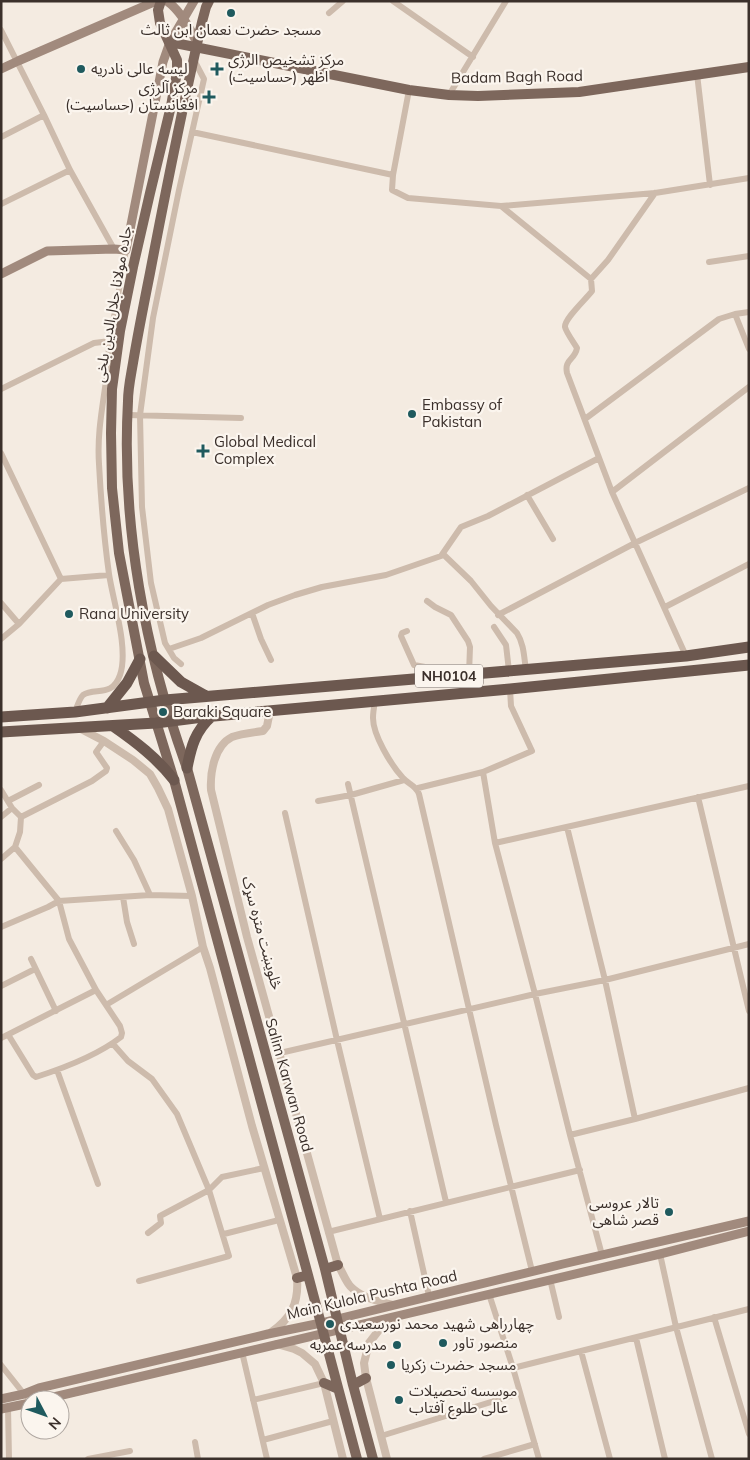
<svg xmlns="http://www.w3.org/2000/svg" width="750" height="1460" font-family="Mulish,'Noto Sans Arabic',sans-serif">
<rect width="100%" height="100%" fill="#f4ebe1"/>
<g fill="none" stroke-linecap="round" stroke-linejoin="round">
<!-- minor -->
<path stroke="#cdbbac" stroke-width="6" d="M393 1 473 57
M329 13 343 1
M1 30 44 115 70 170 114 249
M697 74 710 185
M409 90 393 175 392 190 408 198 501 206 591 279 592 291C587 298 564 319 565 327 566 332 574 343 577 348 575 360 564 359 567 373L612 492 686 656
M449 95 506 1
M192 132 393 175
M1 137 44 115
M1 204 70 170
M501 206 655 193 749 178
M709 262 749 256
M591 279 608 260 655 193
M735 314 749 349
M1 389 94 343 110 341
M128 415 241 418
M585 419 719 319 735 314 749 312
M1 453 61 579
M612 492 749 387
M527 495 553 539
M443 554 471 581 491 606 517 633C524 644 524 657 526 670
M427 601 435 607 451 615 468 641 470 647 469 674
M1 603 19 624
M665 607 749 564
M252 613 261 639 271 660
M498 615 635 543 749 488
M494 627 506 645 509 671
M407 631 402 633 401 636 414 665 425 667 428 678
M1 639 19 624 61 579 109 575
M169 649 201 638 268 605 295 595 322 587 386 575 441 556 461 527 488 516 599 458
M181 664 174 658 165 643 151 583 142 507 140 415 153 318 179 190 204 79 194 60
M375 702C374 707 373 712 373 718 373 735 391 765 403 778 408 784 416 785 419 794L496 1125 532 1271
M75 712C77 707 79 699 83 695 95 687 112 698 120 675 129 649 113 601 109 574 104 538 101 501 99 464 97 435 102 410 106 381 108 367 108 353 110 340 115 310 121 280 126 250
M483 772 495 843 535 994 570 1135 602 1255
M348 784 446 1202
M418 788 483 772 532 751 511 706 510 689
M1 790 12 808 21 817 20 832 15 847 59 901 69 939 96 990 120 1026 122 1033 121 1037C98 1055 64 1068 36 1077L33 1075 9 1036
M698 797 749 1011
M8 801 39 785
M318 801 351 795 404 780
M285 813 337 1040 380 1219
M1 817 12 808
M21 817 92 781 106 771 107 768 96 752 104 741
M567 827 605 980 635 1119
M116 831 134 860 150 895
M495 843 749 786
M1 859 15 847
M123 897 127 922 134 944
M1 927 48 907 59 901 150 895 192 896
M31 959 56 1011
M1 986 35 969
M106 1005 203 947
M1 1038 96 990
M113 1044 128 1061 152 1079 177 1114 209 1190 229 1256 139 1281
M280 1053 535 994 605 980 749 944
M57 1070 98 1184
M570 1135 635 1119 749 1088
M410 1211 429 1296
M328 1232 580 1170
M148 1233 161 1223 160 1216 209 1190 222 1177 264 1168
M224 1234 279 1220
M660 1254 676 1327 712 1459
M550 1279 559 1317
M489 1294 513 1368 539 1459
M714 1317 749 1434
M636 1338 665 1459
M581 1351 610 1459
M242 1352 267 1459
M1 1365 24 1394 32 1400
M513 1368 749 1309
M253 1400 324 1383
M8 1407 9 1459
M381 1436 520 1393
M263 1440 333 1421
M195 1442 198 1459
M88 1459 130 1451
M484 1459 535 1444"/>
<!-- tertiary -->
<path stroke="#cdbbac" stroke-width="8" d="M270 711 267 726 263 731C255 732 240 734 232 737 214 746 210 773 211 790L247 937 338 1265C342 1271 345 1280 350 1286 361 1298 378 1301 393 1305
M81 729 104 741 133 760 150 774 158 788 168 809 192 896 203 947 210 968 252 1126 297 1278C299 1303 291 1319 270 1333
M277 1344 294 1349 302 1353 315 1364 324 1383 343 1459
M387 1459 366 1378 364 1363 369 1343 379 1330 394 1318"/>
<!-- secondary -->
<path stroke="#a18a7d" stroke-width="9" d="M167 1C181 11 190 28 197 43
M1 69 18 61 156 1
M1 274 47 251 114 249 126 250 163 62 170 42 194 1
M1 1399 24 1394 39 1388 268 1334 321 1323 563 1264 749 1221
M41 1400 660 1254 749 1231
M1 1409 30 1403"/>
<!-- primary -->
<path stroke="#7d675c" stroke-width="10" d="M161 1 158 10 160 23 177 60V72L171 106 150 193 133 267 120 331 112 389 111 433 112 488 119 553 144 683 174 780 308 1275 357 1459
M209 1 206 7 202 22C183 105 166 189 150 273 144 303 138 333 133 363 131 375 128 388 128 401 121 524 145 653 187 768L325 1269 353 1385 373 1459
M170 42 409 90 449 95 478 96 579 92 749 67
M325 1269 338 1265
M297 1278 308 1275
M324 1383 338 1389
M353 1385 366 1378"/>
<!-- trunk -->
<path stroke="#6c584f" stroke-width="11" d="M154 656 181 682 206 696
M107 708 127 683 140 659
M1 717 75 712 165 700 686 656 749 647
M113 726C136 742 157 758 174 780
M1 732 156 723 203 717 510 689 749 665
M187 768C191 747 195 731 212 716"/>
</g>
<!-- markers -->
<g fill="#1f5a5e" stroke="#fbf5ee" stroke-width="2">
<circle cx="231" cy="13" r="5"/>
<circle cx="81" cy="69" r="5"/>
<path d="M214.5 61.5h5v5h5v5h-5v5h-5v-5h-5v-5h5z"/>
<path d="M206.5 89.5h5v5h5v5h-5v5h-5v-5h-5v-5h5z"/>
<circle cx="412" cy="414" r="5"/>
<path d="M200.5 443.5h5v5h5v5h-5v5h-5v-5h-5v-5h5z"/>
<circle cx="69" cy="614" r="5"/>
<circle cx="163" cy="712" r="5"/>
<circle cx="669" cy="1212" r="5"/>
<circle cx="330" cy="1324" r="5"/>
<circle cx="443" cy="1343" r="5"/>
<circle cx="397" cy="1345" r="5"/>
<circle cx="391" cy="1365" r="5"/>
<circle cx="399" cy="1400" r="5"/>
</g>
<g text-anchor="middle" stroke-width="4.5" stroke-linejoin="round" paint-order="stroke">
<!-- shield labels -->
<rect fill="#fbf5ee" stroke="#756b66" stroke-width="1" x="415" y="664.5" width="68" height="23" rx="4"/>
<g font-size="14" font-weight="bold" fill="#3b302b">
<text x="449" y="681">NH0104</text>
</g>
<!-- poi labels -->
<g font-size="15" fill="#3b302b" stroke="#fbf5ee" text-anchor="start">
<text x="231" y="35" text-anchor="middle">مسجد حضرت نعمان ابن ثالث</text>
<text x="228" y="65">مرکز تشخیص الرژی<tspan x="228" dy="17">(حساسیت) اظهر</tspan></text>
<text x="91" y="74">لیسه عالی نادریه</text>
<text x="198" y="93" text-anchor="end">مرکز آلرژی<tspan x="198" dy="17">(حساسیت) افغانستان</tspan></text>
<text x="422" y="410">Embassy of<tspan x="422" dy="17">Pakistan</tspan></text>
<text x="214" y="447">Global Medical<tspan x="214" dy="17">Complex</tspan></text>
<text x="79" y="619">Rana University</text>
<text x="173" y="717">Baraki Square</text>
<text x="659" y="1208" text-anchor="end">تالار عروسی<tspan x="659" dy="17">قصر شاهی</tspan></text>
<text x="340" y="1329">چهارراهی شهید محمد نورسعیدی</text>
<text x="453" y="1348">منصور تاور</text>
<text x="387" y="1350" text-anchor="end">مدرسه عمریه</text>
<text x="401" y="1370">مسجد حضرت زکریا</text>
<text x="409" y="1396">موسسه تحصیلات<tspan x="409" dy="17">عالی طلوع آفتاب</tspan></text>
</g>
<!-- street labels -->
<g font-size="15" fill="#3b302b" stroke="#fbf5ee">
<text transform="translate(517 77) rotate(-1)" y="5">Badam Bagh Road</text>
<text transform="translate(113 304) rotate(-80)" y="5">جاده مولانا جلال‌الدین بلخی</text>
<text transform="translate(262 933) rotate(75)" y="5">څلویښت متره سړک</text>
<text transform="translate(289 1085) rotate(74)" y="5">Salim Karwan Road</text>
<text transform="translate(372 1295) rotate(-13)" y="5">Main Kulola Pushta Road</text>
</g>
</g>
<!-- border -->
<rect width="750" height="1460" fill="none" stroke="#3b302b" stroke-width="5"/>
<!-- north arrow -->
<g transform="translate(45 1415) rotate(131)"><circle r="24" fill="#fbf5ee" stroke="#aea6a0"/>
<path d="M0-4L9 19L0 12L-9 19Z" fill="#1f5a5e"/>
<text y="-8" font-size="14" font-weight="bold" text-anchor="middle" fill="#3b302b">N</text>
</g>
</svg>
